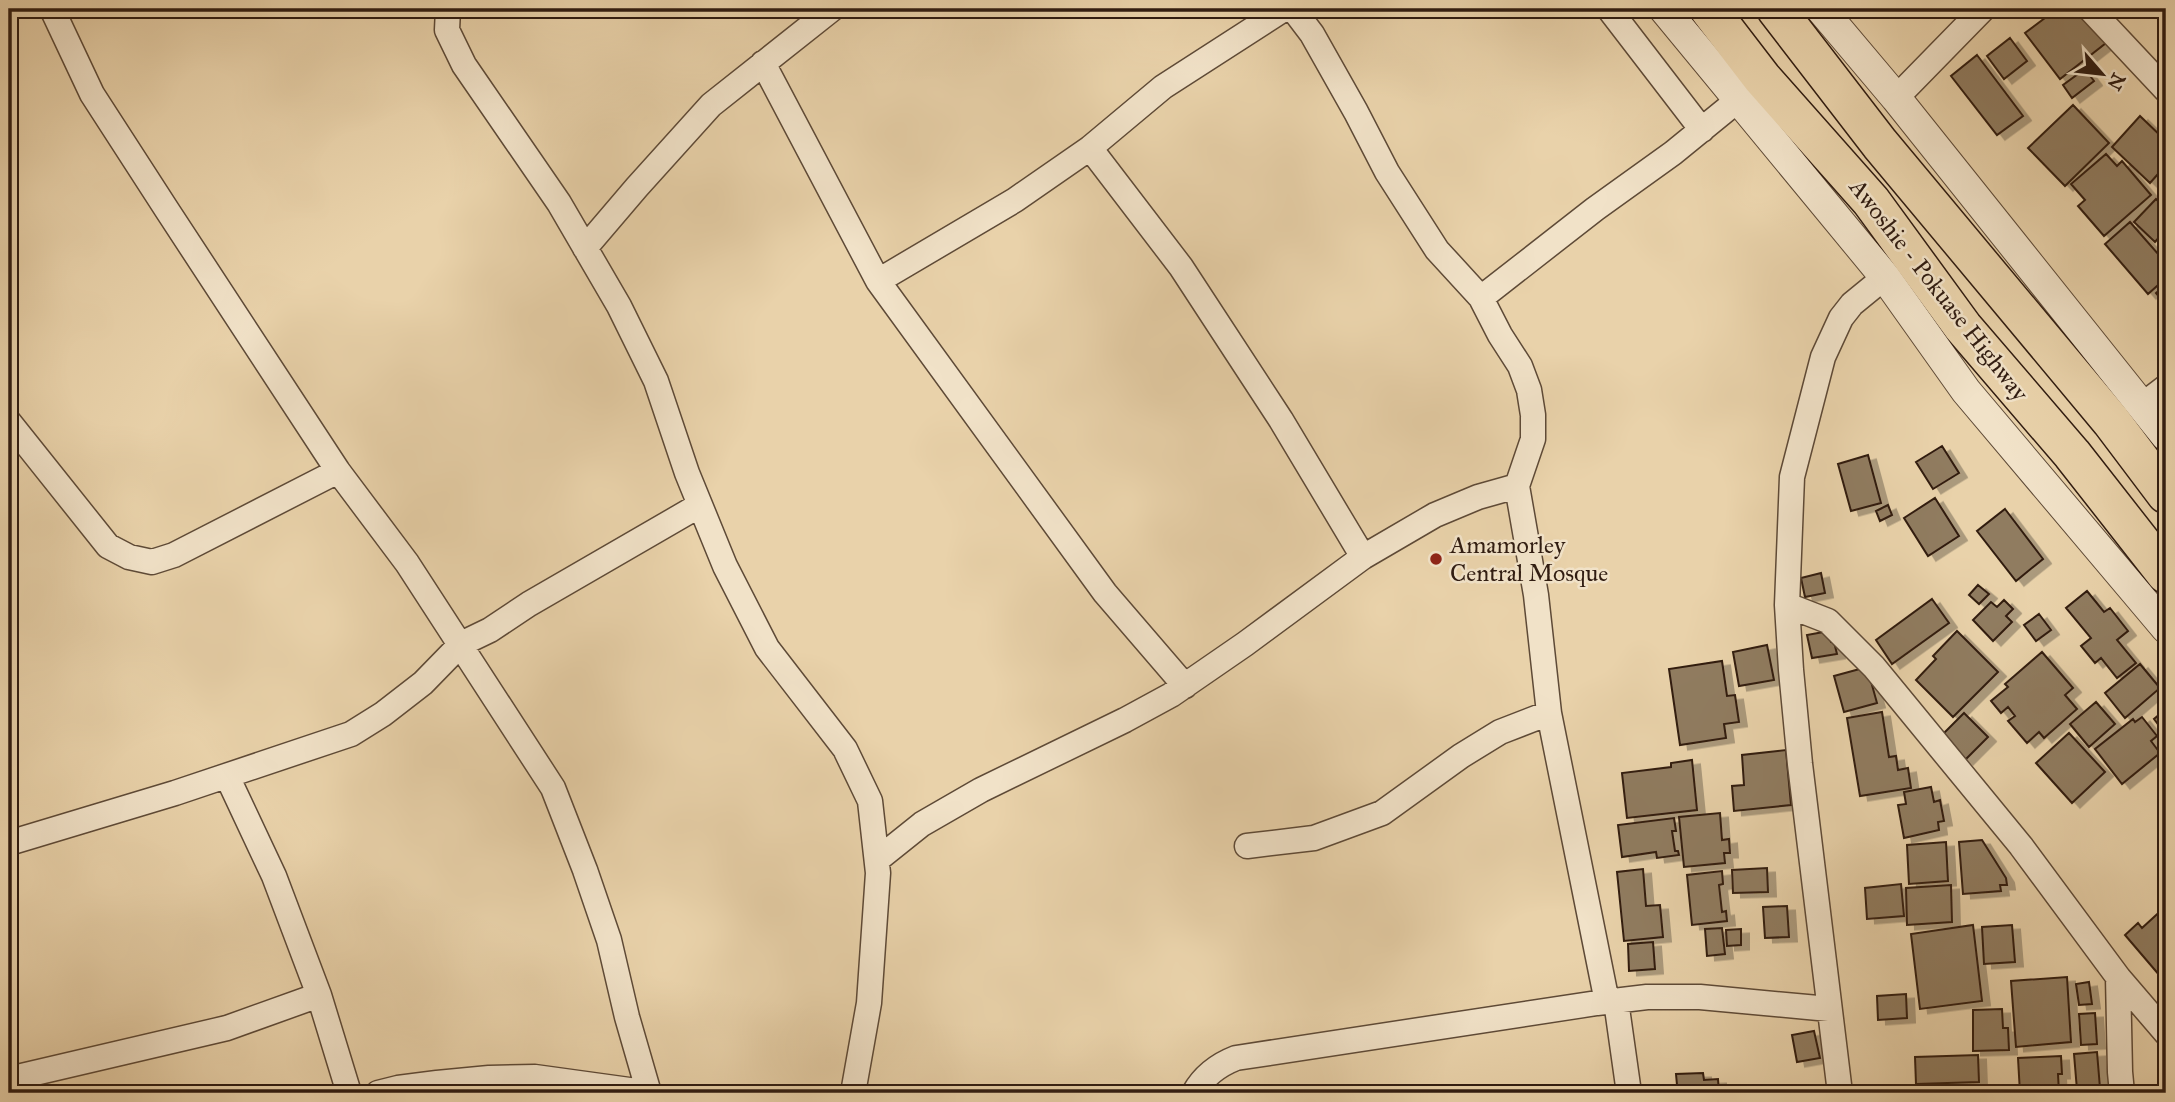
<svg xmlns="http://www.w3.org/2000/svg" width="2175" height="1102" font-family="'IM FELL Great Primer',serif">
<defs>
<filter id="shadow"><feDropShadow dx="8" dy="4.5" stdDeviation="0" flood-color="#0004"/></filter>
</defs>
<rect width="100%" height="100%" fill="#e9d2aa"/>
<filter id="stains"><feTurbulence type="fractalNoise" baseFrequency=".00286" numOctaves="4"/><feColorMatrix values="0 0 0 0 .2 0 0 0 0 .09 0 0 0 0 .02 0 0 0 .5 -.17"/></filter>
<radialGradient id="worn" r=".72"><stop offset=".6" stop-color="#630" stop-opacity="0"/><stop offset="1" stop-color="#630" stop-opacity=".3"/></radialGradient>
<!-- building -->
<path fill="#907b61" stroke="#301c11" stroke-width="2" filter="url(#shadow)" d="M2057 9H2081L2106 43 2060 79 2025 33Z
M2010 38 2027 61 2004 79 1987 56Z
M1977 55 2023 116 1997 135 1951 76Z
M2085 69 2094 81 2072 98 2063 85Z
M2073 105 2109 143 2065 186 2028 148Z
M2140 116 2166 141V165L2150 183 2112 147Z
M2106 154 2117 166 2122 161 2151 195 2104 236 2078 206 2085 200 2071 184Z
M2156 199 2166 209V240L2161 235 2155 242 2134 222Z
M2130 222 2166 263V278L2148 294 2105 244Z
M2166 284V305L2156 293Z
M1942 446 1959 473 1933 489 1916 462Z
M1868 455 1881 503 1851 511 1838 464Z
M1935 498 1959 536 1928 556 1904 518Z
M1888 505 1892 515 1880 521 1876 511Z
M2005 509 2043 559 2016 581 1977 531Z
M1821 573 1825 593 1805 597 1801 578Z
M1978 585 1989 594 1979 604 1969 595Z
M2087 591 2104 612 2110 608 2128 631 2117 640 2136 663 2117 678 2101 658 2095 663 2081 646 2091 638 2066 608Z
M1932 599 1949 623 1892 664 1876 640Z
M2004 600 2013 609 2006 616 2012 622 1993 641 1973 620 1991 602 1997 607Z
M2039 614 2051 630 2036 641 2024 625Z
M1829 631 1831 642H1834L1837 654 1812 658 1807 635Z
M1957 631 1998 672 1953 717 1916 680 1936 659 1933 656Z
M1767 645 1774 680 1739 686 1733 652Z
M2042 652 2073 688 2065 695 2077 709 2044 738 2039 732 2027 743 2008 721 2015 716 2008 707 2001 713 1991 701 2008 687 2005 684Z
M1722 661 1727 696 1735 695 1739 722 1724 724 1726 738 1680 745 1669 669Z
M2140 664 2160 688 2125 718 2105 693Z
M1867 667 1877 703 1844 712 1834 676Z
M2096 702 2115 724 2089 747 2070 724Z
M2166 709V728L2163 731 2154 719Z
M1882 712 1889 757 1896 756 1898 770 1908 768 1911 788 1860 796 1847 718Z
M1964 713 1988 737 1965 760 1941 736Z
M2142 717 2157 736 2151 741 2160 753 2122 784 2095 749 2133 719 2135 722Z
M2069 733 2105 772 2072 803 2036 763Z
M1786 750 1791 805 1734 811 1732 786 1744 785 1742 755Z
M1692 760 1697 810 1627 818 1622 773 1671 767V763Z
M1931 787 1934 802 1940 800 1944 821 1938 822 1939 830 1904 838 1898 805 1906 804 1904 792Z
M1720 813 1722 840 1729 839 1730 853H1724L1725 863 1684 867 1679 817Z
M1674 818 1676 831H1672L1675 851H1678L1679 855 1657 858 1656 852 1622 857 1618 825Z
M1982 840 2006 878 2007 885H2000L2001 891 1963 894 1959 842Z
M1946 842 1948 881 1909 884 1907 845Z
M1767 868 1768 892 1733 893 1732 870Z
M1643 869 1646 906 1660 905 1663 937 1624 941 1617 872Z
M1722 871 1723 884 1719 885 1722 912 1726 911 1727 921 1692 925 1687 875Z
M1901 884 1904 916 1867 919 1865 888Z
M1951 885 1952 922 1907 925 1906 888Z
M1787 906 1789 937 1765 938 1763 907Z
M2166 906V983L2125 935 2138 923 2142 928Z
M1973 925 1982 1001 1920 1009 1911 934Z
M2012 925 2015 962 1984 964 1982 927Z
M1722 928 1725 954 1707 956 1705 929Z
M1741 929V945L1727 946 1726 930Z
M1653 942 1655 969 1629 971 1628 944Z
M2067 977 2071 1042 2016 1047 2011 981Z
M2089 982 2092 1004 2079 1005 2076 984Z
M1906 994 1907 1018 1878 1020 1877 996Z
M2002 1009 2003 1028H2008L2009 1050 1973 1051V1010Z
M2095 1013 2097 1044 2081 1045 2079 1014Z
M1814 1031 1820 1058 1797 1062 1792 1035Z
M2097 1052 2100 1088 2077 1090 2074 1054Z
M1978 1055 1979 1082 1916 1084 1915 1057Z
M2061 1056 2062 1074H2058L2059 1093H2020L2018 1058Z
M1703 1073 1704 1080 1718 1079 1719 1093H1654L1653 1086 1677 1085 1676 1074Z
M2166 1087V1093H2145L2144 1090Z"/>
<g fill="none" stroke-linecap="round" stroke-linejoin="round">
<defs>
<path id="minor" d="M52 9 92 94 167 210 338 471 407 563 553 788 585 870 609 940 627 1017 649 1093
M448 9 447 30 464 65 559 203 619 306 656 381 687 473 725 566 767 648 845 749 870 801 878 873 869 1003 853 1093
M1293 9 1312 34 1356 112 1387 172 1437 250 1481 298 1500 335 1520 366 1529 390 1533 415V439L1517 486 1536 595 1549 713 1607 1002
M1609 9 1702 130
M2090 9 2166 90
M763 63 878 281 1105 593 1185 686
M1896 98 1983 9
M1090 148 1181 267 1281 420 1363 557
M585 248 637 187 711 105 832 9
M878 281 1015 200 1090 148 1163 87 1284 9
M1481 298 1595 209 1673 153 1738 100
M2141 406 2166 387
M9 422 108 546 129 557 152 562 174 555 338 471
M1787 605 1828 621 1874 667 2021 846 2118 977 2166 1033
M227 776 274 876 319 995 349 1093
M9 843 175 793 351 734 383 714 423 683 461 644 490 630 529 604 700 505
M1247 846 1314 838 1382 813 1461 756 1500 732 1549 713
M877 860 922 824 981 790 1125 720 1171 695 1245 644 1363 557 1435 515 1478 497 1517 486
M2118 977 2120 1072 2122 1093
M1616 1001 1629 1093
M9 1079 227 1028 319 995
M378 1093 398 1088 437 1083 489 1078 535 1077 651 1093
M1194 1093C1204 1075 1218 1065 1236 1058L1597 1003 1647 997H1700L1829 1009
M1840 1093 1800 764 1791 670 1787 605 1792 477 1823 357 1841 318 1852 304 1885 277"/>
<path id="tertiary" d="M1664 9 1885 277 1966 391 2166 628
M1821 9 1896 98 2166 436"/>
<path id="primary" d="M1709 9 1762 78 1871 201 1963 327 2072 454 2166 574
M1776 9 1880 144 2111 421 2166 494"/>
</defs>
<!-- minor casing -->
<use href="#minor" stroke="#5e4a37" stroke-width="27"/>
<!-- tertiary casing -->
<use href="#tertiary" stroke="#5e4a37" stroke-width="32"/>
<!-- primary casing -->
<use href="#primary" stroke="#301c11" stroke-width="41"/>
<!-- minor -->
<use href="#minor" stroke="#f1e2c8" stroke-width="24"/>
<!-- tertiary -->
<use href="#tertiary" stroke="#f1e2c8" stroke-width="30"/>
<!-- primary -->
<use href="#primary" stroke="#e9d2aa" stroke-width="38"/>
</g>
<!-- markers -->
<circle fill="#8f2418" stroke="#f1e2c8" stroke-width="2.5" cx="1436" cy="559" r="7"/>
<g text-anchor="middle" stroke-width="5" stroke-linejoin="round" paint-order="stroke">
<!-- street labels -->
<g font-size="24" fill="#301c11" stroke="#f1e2c8">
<text transform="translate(1939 290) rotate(52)" y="8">Awoshie - Pokuase Highway</text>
</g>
<!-- poi labels -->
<g font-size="24" fill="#301c11" stroke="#f1e2c8" text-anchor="start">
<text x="1450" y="553">Amamorley<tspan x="1450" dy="28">Central Mosque</tspan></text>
</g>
</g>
<!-- margin -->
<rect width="2175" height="1102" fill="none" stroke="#e9d2aa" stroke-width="35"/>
<rect x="10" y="10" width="2154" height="1081" fill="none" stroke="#301c11" stroke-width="3.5"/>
<rect x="18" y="18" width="2140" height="1067" fill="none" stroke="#301c11" stroke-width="2"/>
<!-- north arrow -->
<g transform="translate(2102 74) rotate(118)" stroke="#f1e2c8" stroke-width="5" paint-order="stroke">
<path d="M0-5L12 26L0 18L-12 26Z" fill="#301c11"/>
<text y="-10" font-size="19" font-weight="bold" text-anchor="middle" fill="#301c11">N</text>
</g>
<rect width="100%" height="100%" filter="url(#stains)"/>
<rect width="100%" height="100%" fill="url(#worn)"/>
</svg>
